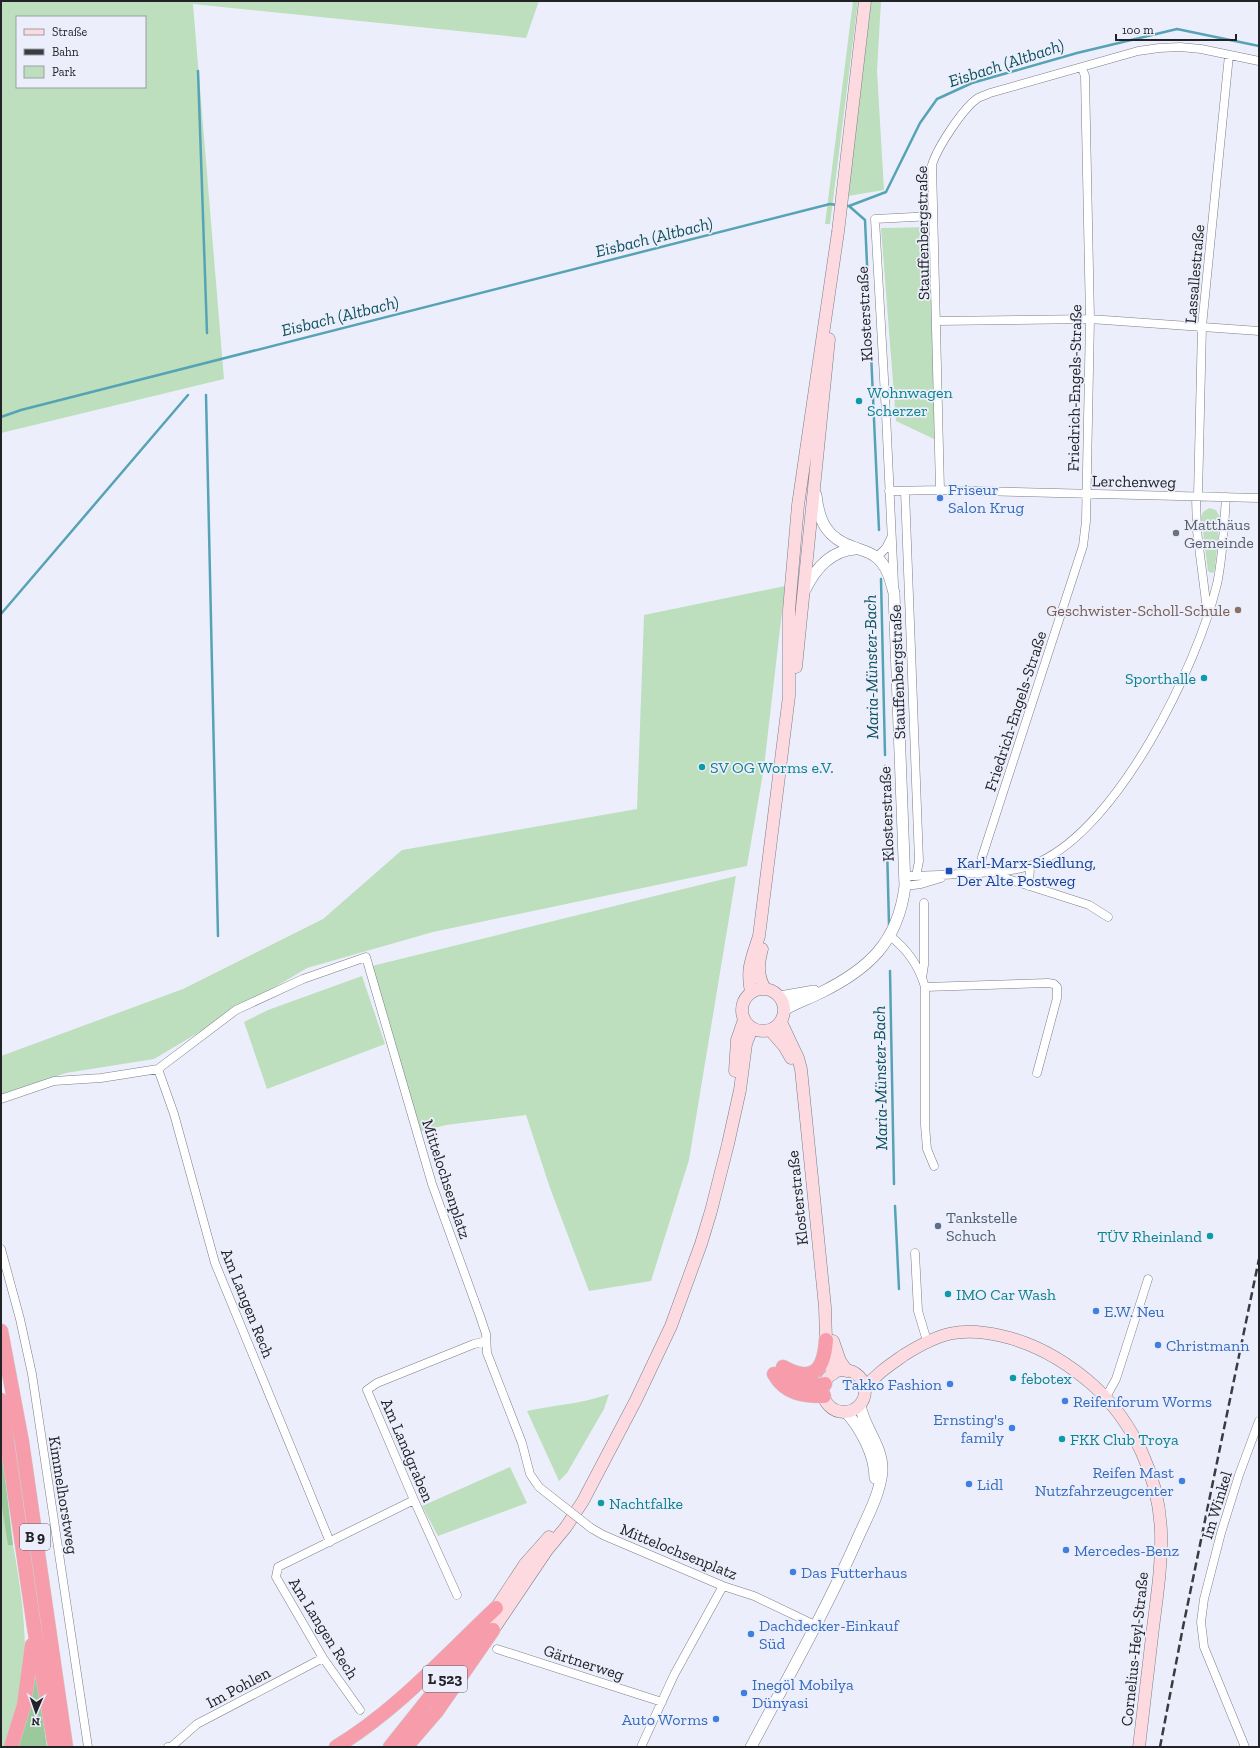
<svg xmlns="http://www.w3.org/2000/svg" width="1260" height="1748" font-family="'Zilla Slab',serif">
<rect width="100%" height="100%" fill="#eceffb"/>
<!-- green -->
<path fill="#bddfbd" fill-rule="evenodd" d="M1 1H539L526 38 193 4 224 379 1 433ZM17 17H145V87H17Z
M853 1H858L830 224H825Z
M870 1H881L877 71 884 190 848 196Z
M931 227 936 440 896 421 881 228Z
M1209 508 1216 510 1220 517 1215 568 1214 572 1211 573 1208 571 1201 517 1203 512Z
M785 586 764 767 747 866 433 932 307 968 154 1059 66 1073 26 1086 1 1097V1056L183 989 323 919 402 850 637 809 644 615Z
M736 876 689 1160 651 1281 589 1291 550 1188 526 1115 446 1125 418 1132 372 966Z
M362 976 385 1044 267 1089 244 1022 268 1010Z
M609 1394 604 1409 567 1473 559 1481 527 1411C554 1405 582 1404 609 1394Z
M510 1467 527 1503 438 1536 422 1506Z
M1 1483C14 1551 31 1622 23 1691 21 1710 12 1729 7 1747H1Z"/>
<!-- forest -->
<path fill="#9bc99b" d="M1 1442 13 1545H8L1 1501Z
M35 1668 47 1747H17Z"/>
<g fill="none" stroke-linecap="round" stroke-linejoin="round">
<!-- stream -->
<path stroke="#57a3b6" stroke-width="2.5" d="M198 71 207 333
M844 206H849L886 192 920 123 937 99 972 83 1077 53 1177 29 1259 46
M849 206 865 220 879 530
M206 395 218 936
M1 417 21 410 830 204 837 205
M881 579 885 755
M1 614 188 395
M885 766 889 925
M890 971 894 1184
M895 1206 899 1289"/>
<defs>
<path id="minor" d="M937 321 1090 319 1259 331
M940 490 932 165C937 148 963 108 978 98 982 96 986 95 990 93L1138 51 1159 48 1180 47 1201 49 1259 61
M889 491 940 490 1259 498
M905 491 919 861 916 876
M1198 496 1202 326 1229 55
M1196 497 1197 531 1207 610
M877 557 886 548 891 538
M894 585 886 414 875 219 933 216
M995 872 1008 879 1089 905 1108 917
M980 873 982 857 1083 546 1086 521 1090 319 1085 76 1082 68
M905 876C930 876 955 874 980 873 999 871 1021 871 1039 862 1119 826 1197 667 1217 584 1223 556 1224 526 1226 497
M905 886 921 884 941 878
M1029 886 1030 866
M890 936C907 949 919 966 925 987V1125L927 1149 934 1166
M922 978 924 965V903
M925 987 1048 983 1054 984 1057 987V998L1037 1073
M158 1069 174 1114 215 1263 330 1542
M1 1099 54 1081 101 1078 158 1069 236 1010 303 979 366 957 432 1184 480 1316 486 1334 487 1353 522 1443 530 1474 539 1487
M1 1249 20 1319 32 1374 88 1747
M915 1253 918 1311 927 1341
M1106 1397 1116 1379 1148 1279
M591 1528 603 1535 723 1586 754 1596 815 1625
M457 1595 414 1500 367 1390 377 1383 474 1344 486 1341
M497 1649 662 1702
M360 1710 323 1658 276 1577 278 1567 414 1500
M168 1747H171L197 1724 323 1658
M641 1747 674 1675 723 1586
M1245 1747 1204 1647 1201 1622 1204 1599 1221 1533 1239 1475 1259 1421"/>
<path id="tertiary" d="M805 590C815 569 830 551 855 549
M780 997 814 991
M784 1010C796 1003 808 999 820 993 869 969 898 942 905 886L894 593C891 581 887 565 876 557 870 552 861 550 853 547 827 538 819 522 816 495
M846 1412C861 1429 875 1455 875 1478
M751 1747C787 1679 825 1612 856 1542 866 1519 880 1495 882 1471 883 1446 864 1428 860 1405"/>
<path id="secondary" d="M796 667 829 339
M762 949C758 964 757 975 765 989
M742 1010a21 21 0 1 1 42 0a21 21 0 1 1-42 0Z
M751 992C746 968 752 959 759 936L789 696V610L798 505 838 232 865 1
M781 1022 798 1058 801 1069 825 1307 826 1340 833 1374
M770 1030 784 1046 791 1058
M735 1071 737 1040 744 1020
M833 1341 840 1361 847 1371
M823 1391a21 21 0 1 1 42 0a21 21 0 1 1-42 0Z
M865 1388C876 1374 890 1365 904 1355 939 1333 961 1326 1002 1336 1037 1344 1067 1362 1094 1386 1134 1423 1159 1477 1161 1532 1162 1564 1157 1596 1153 1628 1148 1668 1144 1707 1139 1747
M496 1608 525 1564 549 1537
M493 1630 547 1550 566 1527 583 1501 636 1400 671 1326 701 1244 711 1211 728 1144 740 1090 746 1044 752 1028"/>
<path id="trunk" d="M1 1331 22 1442 66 1747
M783 1367C814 1384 824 1369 826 1340
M785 1371C793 1387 810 1387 825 1384
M774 1374C785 1394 803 1396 824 1396
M1 1400 34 1627 55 1747
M11 1747 24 1705 32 1645
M336 1747C397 1710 444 1657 496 1608
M390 1747 461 1658 480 1631
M406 1747 437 1711 493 1630"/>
</defs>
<!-- minor casing -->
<use href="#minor" stroke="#7b7e88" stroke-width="9"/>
<!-- tertiary casing -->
<use href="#tertiary" stroke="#7b7e88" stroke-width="12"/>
<!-- secondary casing -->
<use href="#secondary" stroke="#7b7e88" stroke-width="13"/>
<!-- trunk casing -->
<use href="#trunk" stroke="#cecfcf" stroke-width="15"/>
<!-- minor -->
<use href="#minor" stroke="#fff" stroke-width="8"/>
<!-- tertiary -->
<use href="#tertiary" stroke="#fff" stroke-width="11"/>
<!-- secondary -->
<use href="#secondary" stroke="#fcdadf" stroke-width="12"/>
<!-- trunk -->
<use href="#trunk" stroke="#f69caa" stroke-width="14"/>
<!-- rail -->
<path stroke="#3a3c41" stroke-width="2.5" stroke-dasharray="8 4" stroke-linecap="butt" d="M1160 1747 1183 1627 1259 1259"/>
<defs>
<path id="minor-bridge" d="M539 1487 591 1528"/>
</defs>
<!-- minor-bridge casing -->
<use href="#minor-bridge" stroke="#7b7e88" stroke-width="9" stroke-linecap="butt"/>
<!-- minor-bridge -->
<use href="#minor-bridge" stroke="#fff" stroke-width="8"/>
</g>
<!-- markers -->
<g fill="#0f9aa8" stroke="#eceffb" stroke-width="1.5">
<circle cx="859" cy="401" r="4"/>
<circle cx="1204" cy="678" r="4"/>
<circle cx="702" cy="767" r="4"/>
<circle cx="1210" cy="1236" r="4"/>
<circle cx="948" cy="1294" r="4"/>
<circle cx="1013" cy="1378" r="4"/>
<circle cx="1062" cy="1439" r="4"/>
<circle cx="601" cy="1503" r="4"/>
</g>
<g fill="#3f7fe0" stroke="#eceffb" stroke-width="1.5">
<circle cx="940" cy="498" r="4"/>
<circle cx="1096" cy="1311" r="4"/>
<circle cx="1158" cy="1345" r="4"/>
<circle cx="950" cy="1384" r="4"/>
<circle cx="1065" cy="1401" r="4"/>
<circle cx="1012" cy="1428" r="4"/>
<circle cx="1182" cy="1481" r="4"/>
<circle cx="969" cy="1484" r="4"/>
<circle cx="1066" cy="1550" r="4"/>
<circle cx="793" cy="1572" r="4"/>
<circle cx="751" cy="1634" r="4"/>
<circle cx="744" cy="1693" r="4"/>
<circle cx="716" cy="1719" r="4"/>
</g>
<circle fill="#6b7280" stroke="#eceffb" stroke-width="1.5" cx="1176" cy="533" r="4"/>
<circle fill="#8d6e63" stroke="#eceffb" stroke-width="1.5" cx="1238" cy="610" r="4"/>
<rect fill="#1a4fb4" stroke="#eceffb" stroke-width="1.5" x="945" y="867" width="8" height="8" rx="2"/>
<circle fill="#5c6f8a" stroke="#eceffb" stroke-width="1.5" cx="938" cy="1226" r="4"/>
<g text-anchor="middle" stroke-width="3.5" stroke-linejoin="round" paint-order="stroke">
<!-- shield labels -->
<g fill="#eceffb" stroke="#5e6067" stroke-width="1">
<rect x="20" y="1524" width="30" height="26" rx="3"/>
<rect x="423" y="1666" width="44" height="26" rx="3"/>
</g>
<g font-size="15" font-weight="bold" fill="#212327">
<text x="35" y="1542">B 9</text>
<text x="445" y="1684">L 523</text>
</g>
<!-- street labels -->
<g font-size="16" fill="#212327" stroke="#eceffb">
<text transform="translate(922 233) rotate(-91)" y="6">Stauffenbergstraße</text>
<text transform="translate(1194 274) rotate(-85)" y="6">Lassallestraße</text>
<text transform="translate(864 314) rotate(-93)" y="6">Klosterstraße</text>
<text transform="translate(1074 388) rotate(-89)" y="6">Friedrich-Engels-Straße</text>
<text transform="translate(1134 481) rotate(1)" y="6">Lerchenweg</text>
<text transform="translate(897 672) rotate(-92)" y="6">Stauffenbergstraße</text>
<text transform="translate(1015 711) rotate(-72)" y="6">Friedrich-Engels-Straße</text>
<text transform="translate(886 814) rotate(-92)" y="6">Klosterstraße</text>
<text transform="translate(447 1179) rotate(72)" y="6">Mittelochsenplatz</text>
<text transform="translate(797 1198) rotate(-96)" y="6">Klosterstraße</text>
<text transform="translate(248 1303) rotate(68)" y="6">Am Langen Rech</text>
<text transform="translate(408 1450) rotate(67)" y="6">Am Landgraben</text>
<text transform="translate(64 1495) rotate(81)" y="6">Kimmelhorstweg</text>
<text transform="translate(1216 1505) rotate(-73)" y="6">Im Winkel</text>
<text transform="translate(679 1551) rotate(22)" y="6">Mittelochsenplatz</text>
<text transform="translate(324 1628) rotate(58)" y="6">Am Langen Rech</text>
<text transform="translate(1134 1649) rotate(-84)" y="6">Cornelius-Heyl-Straße</text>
<text transform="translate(584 1662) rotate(18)" y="6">Gärtnerweg</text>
<text transform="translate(238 1687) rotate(-28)" y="6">Im Pohlen</text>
</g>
<!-- culture labels -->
<g font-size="16" fill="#0d838f" stroke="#eceffb" text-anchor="start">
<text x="867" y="398">Wohnwagen<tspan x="867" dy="18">Scherzer</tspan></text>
<text x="1196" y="684" text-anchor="end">Sporthalle</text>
<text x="710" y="773">SV OG Worms e.V.</text>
<text x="1202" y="1242" text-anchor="end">TÜV Rheinland</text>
<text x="956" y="1300">IMO Car Wash</text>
<text x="1021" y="1384">febotex</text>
<text x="1070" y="1445">FKK Club Troya</text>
<text x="609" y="1509">Nachtfalke</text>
</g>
<!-- shop labels -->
<g font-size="16" fill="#366cbe" stroke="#eceffb" text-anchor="start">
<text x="948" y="495">Friseur<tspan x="948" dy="18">Salon Krug</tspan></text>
<text x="1104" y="1317">E.W. Neu</text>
<text x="1166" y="1351">Christmann</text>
<text x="942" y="1390" text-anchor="end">Takko Fashion</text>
<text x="1073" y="1407">Reifenforum Worms</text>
<text x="1004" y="1425" text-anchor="end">Ernsting's<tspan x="1004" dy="18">family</tspan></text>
<text x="1174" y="1478" text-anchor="end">Reifen Mast<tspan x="1174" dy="18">Nutzfahrzeugcenter</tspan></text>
<text x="977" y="1490">Lidl</text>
<text x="1074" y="1556">Mercedes-Benz</text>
<text x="801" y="1578">Das Futterhaus</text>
<text x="759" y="1631">Dachdecker-Einkauf<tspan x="759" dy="18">Süd</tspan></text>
<text x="752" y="1690">Inegöl Mobilya<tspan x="752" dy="18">Dünyasi</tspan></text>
<text x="708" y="1725" text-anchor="end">Auto Worms</text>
</g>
<!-- worship labels -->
<g font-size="16" fill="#5b616d" stroke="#eceffb" text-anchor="start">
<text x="1184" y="530">Matthäus<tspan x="1184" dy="18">Gemeinde</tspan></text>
</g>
<!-- education labels -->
<g font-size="16" fill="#785e54" stroke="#eceffb" text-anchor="end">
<text x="1230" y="616">Geschwister-Scholl-Schule</text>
</g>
<!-- transit labels -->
<g font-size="16" fill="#164399" stroke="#eceffb" text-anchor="start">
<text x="957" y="868">Karl-Marx-Siedlung,<tspan x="957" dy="18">Der Alte Postweg</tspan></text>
</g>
<!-- service labels -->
<g font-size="16" fill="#4e5e75" stroke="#eceffb" text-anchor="start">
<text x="946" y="1223">Tankstelle<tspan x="946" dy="18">Schuch</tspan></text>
</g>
<!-- water labels -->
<g font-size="17" font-style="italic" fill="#0c505e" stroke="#eceffb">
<text transform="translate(1006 63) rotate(-18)" y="6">Eisbach (Altbach)</text>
<text transform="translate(654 237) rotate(-14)" y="6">Eisbach (Altbach)</text>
<text transform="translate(340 316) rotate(-14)" y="6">Eisbach (Altbach)</text>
<text transform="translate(871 667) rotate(-91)" y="6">Maria-Münster-Bach</text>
<text transform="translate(880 1078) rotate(-91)" y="6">Maria-Münster-Bach</text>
</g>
</g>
<!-- border -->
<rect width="1260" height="1748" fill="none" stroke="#212327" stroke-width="4"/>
<!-- legend -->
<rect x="16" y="16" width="130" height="72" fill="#eceffb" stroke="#9b9da6"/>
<rect x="24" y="29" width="20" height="6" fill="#fcdadf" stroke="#9b9da6"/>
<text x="52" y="36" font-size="12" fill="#212327">Straße</text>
<rect x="24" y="49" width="20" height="6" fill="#3a3c41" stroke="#9b9da6"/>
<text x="52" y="56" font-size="12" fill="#212327">Bahn</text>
<rect x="24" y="66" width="20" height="12" fill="#bddfbd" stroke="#9b9da6"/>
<text x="52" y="76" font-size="12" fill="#212327">Park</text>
<!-- north arrow -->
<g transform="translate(36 1712) rotate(182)" stroke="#eceffb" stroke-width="3" paint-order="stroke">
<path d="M0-3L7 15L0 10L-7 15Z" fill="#212327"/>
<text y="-6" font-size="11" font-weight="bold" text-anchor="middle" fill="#212327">N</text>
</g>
<!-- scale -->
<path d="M1116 34v6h120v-6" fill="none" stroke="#212327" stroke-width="2"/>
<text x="1122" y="34" font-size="12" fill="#212327" stroke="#eceffb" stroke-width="3" paint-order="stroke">100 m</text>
</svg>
